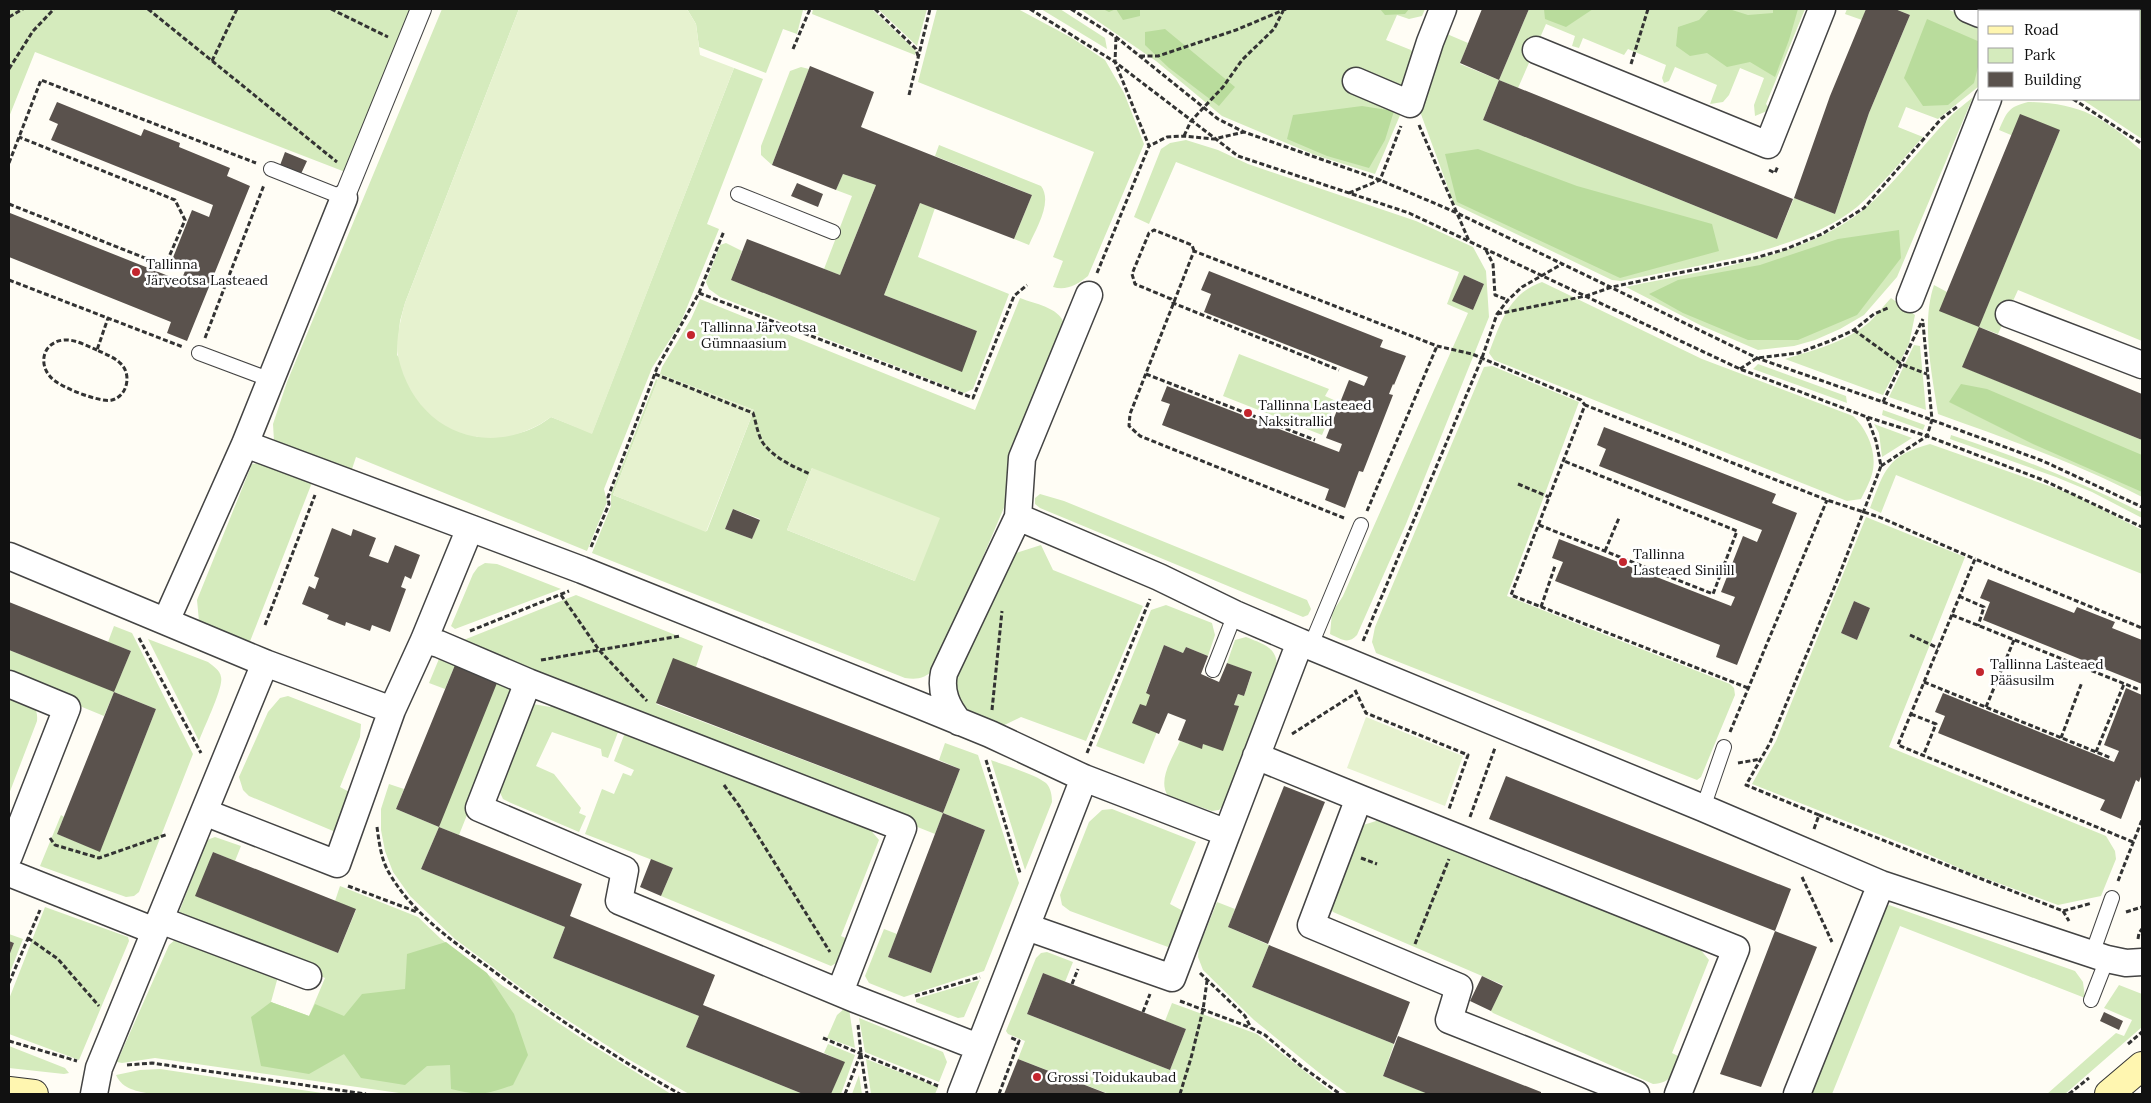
<svg xmlns="http://www.w3.org/2000/svg" width="2151" height="1103" font-family="Lora,serif">
<rect width="100%" height="100%" fill="#fffdf5"/>
<!-- green -->
<path fill="#d5ebbd" fill-rule="evenodd" d="M9 9H421L353 175 35 52 9 117Z
M442 9H519L405 303 400 321 397 355 477 437C506 437 528 435 551 417L592 433 734 68 763 79 707 224 719 229 681 322 652 368 604 489 607 502 587 551 356 457 351 472 274 441 273 424 287 382Z
M687 9H807L806 11 803 10 797 34 783 29 766 73 699 47 696 24Z
M813 9H872L916 51 915 55 812 14Z
M878 9H927L917 46Z
M937 9H1018L1072 38 1105 60 1124 93 1144 144 1088 276C1077 285 1066 291 1053 287L1063 261 1053 257 1094 152 918 82Z
M1041 9H1060L1105 38 1107 49Z
M1080 9H1425L1422 16 1409 19 1397 15 1386 40 1411 50 1418 58 1401 113 1375 174 1315 155 1222 116 1156 61Z
M1529 9H1805L1766 104 1769 108 1767 111 1755 116 1754 105 1764 78 1740 68 1729 95 1723 102 1710 104 1717 85 1675 67 1669 81 1664 83 1662 78 1666 65 1628 49 1624 55 1583 38 1579 48 1572 46 1575 36 1546 24 1518 88 1499 80Z
M1847 9H1866L1862 20 1845 14Z
M1895 9H1947L1980 23V82L1978 87 1938 119 1906 107 1898 127 1923 137C1901 161 1881 186 1857 207 1802 252 1691 266 1621 281L1612 280 1454 204 1418 106 1447 34 1468 43 1460 64 1499 80 1483 120 1777 239 1794 198 1835 214 1869 113 1910 15Z
M2051 9H2118L2117 11H2049Z
M2125 9H2142V139L2083 100 2140 99V11H2124Z
M801 67 809 69 772 165 761 155V146L790 71Z
M1973 97 1897 277 1864 315 1840 329 1815 340 1794 346 1758 350 1702 326 1626 287C1702 270 1800 260 1862 211 1894 185 1919 149 1948 119 1955 111 1965 104 1973 97Z
M2028 102C2080 103 2103 117 2142 151V341L2018 290 1998 334 1979 327 1963 367 2142 440V497C2077 463 2007 439 1938 414 1932 375 1921 323 1934 285L1947 292 1979 326 2060 130 2011 135 1999 130C2007 112 2008 107 2028 102Z
M1186 140 1218 150 1248 164 1416 221 1473 247 1486 271 1489 317 1406 524 1357 635C1348 645 1341 639 1330 634L1332 613 1343 596 1468 313 1447 304 1459 272 1176 162 1149 224 1134 217 1161 149 1170 143ZM1464 275 1484 284 1473 310 1453 301Z
M939 145 1041 186C1053 202 1036 229 1029 245L1014 239 1032 195 935 156Z
M843 174 876 185 840 275 824 269 852 196 836 190Z
M920 203 935 208 918 257 1009 294 973 389 964 393 720 297 709 289 706 282 720 245 726 243 742 251 731 280 961 371 977 331 884 295Z
M1542 282 1702 359 1853 416C1867 429 1878 453 1872 474 1870 482 1865 491 1861 499L1847 501 1494 360 1489 353C1500 324 1509 293 1542 282Z
M1020 298C1035 304 1058 307 1064 323L1009 496 935 669C925 678 918 680 905 678L592 553 611 506V494L656 379 658 380 613 495 707 531 754 410 660 374 662 367 691 319 700 299 975 410ZM812 468 915 581 787 530ZM733 509 760 519 752 539 725 529Z
M1891 298 1915 315 1909 344 1883 395 1785 359C1814 350 1843 343 1867 324 1876 317 1883 306 1891 298Z
M1914 345 1920 346 1926 410 1889 397Z
M1239 354 1329 389 1325 396 1336 401 1322 435 1223 396Z
M1758 364 1846 396 1847 403 1753 369Z
M1492 366 1579 402 1507 596 1730 684 1734 688 1735 695 1701 777 1697 780 1376 653 1372 642 1375 627 1484 367Z
M1883 410 1925 425 1923 430 1882 415Z
M1874 424 1912 438 1882 457 1879 433Z
M1951 435C2016 456 2078 481 2139 511L2142 512V518L2092 492 2056 477 1950 439Z
M1930 444 2072 494 2142 530V574L1896 475 1881 513 1870 508C1885 469 1887 456 1930 444Z
M270 462 313 480 249 644 215 632 199 621 197 600 252 464Z
M1040 494 1064 501 1307 600 1311 609 1308 615 1303 617 1040 508 1035 504V498Z
M1866 517 1965 557 1889 747 2106 836 2115 851 2116 859 2101 896 2058 905 1968 872 1921 851 1752 784 1776 741ZM1854 601 1870 608 1857 640 1841 633Z
M1041 545 1053 570 1143 606 1086 741 1021 717 996 729C988 725 976 722 969 717 955 705 955 684 958 668L1003 566 1016 553Z
M485 563 497 564 561 589 455 629 451 626 473 574 478 567Z
M576 595 703 646 696 667 656 704 943 813 960 769 939 760 945 743 978 755 1019 883 984 971 904 997 869 983 865 976 884 929 897 934 888 957 931 973 985 830 943 813 935 834 456 643Z
M1166 605 1212 623 1215 635 1208 656 1186 647 1183 653 1164 645 1146 692 1150 695 1157 732 1144 764 1096 746 1151 610Z
M114 626 132 633 193 754 139 892 134 896 126 897 40 866 61 815 64 817 57 834 100 851 156 709 114 692 104 716 9 677V650L114 691 131 651 108 642Z
M1246 637C1263 644 1277 647 1277 667L1225 803 1219 810 1212 811 1168 796C1157 780 1173 757 1180 741L1202 748 1203 744 1238 706 1234 705 1238 694 1244 696 1252 673 1227 663 1235 640Z
M148 639 208 662C213 666 220 670 221 677 224 687 203 729 199 741Z
M441 654 506 677 515 695 459 835 439 827 421 869 565 927 553 958 699 1016 686 1047 803 1094H689L628 1059 547 1007 455 939 410 896 393 872 385 851 381 830V809L389 784 404 789 396 809 439 827 455 665 445 689 429 683Z
M9 690C24 699 39 701 37 721L9 794Z
M288 696 361 724 360 737 340 787 353 794 338 833 249 796 243 790 239 777 268 712 280 698Z
M555 697 622 722 608 758 602 756 601 749 552 732 536 766 554 774 581 808 579 813 586 816 579 832 511 803 503 799 497 786 533 704 550 707Z
M628 725 858 815 879 840 841 936 852 941 845 958 831 966 661 896 673 868 585 834 602 789 614 794 623 773 631 776 634 770 614 761Z
M991 760C1004 765 1037 775 1046 783 1051 788 1052 796 1052 802L1025 870Z
M1112 809 1196 842 1170 904 1183 911 1168 947 1070 911 1062 905 1060 895 1089 822 1102 810Z
M1382 812 1686 932 1709 960 1672 1053 1682 1058C1675 1073 1671 1083 1653 1084L1493 1013 1491 1011 1503 985 1333 912 1328 905 1360 826 1376 821Z
M215 837 241 846 235 861 213 852 196 896 338 953 356 910 335 901 340 886 418 917 441 939 503 986 587 1042 671 1094H406L155 1058 122 1063 117 1062 169 945 176 939 279 973 271 1002 309 1016 325 978 185 922 178 915 207 840Z
M1217 902 1235 909 1228 927 1269 945 1252 987 1394 1044 1383 1076 1429 1094H1348L1323 1076 1254 1020 1203 970 1198 957 1199 947Z
M1889 905 2075 971 2083 982 2085 998 1900 926 1832 1094H1808L1884 908Z
M45 907 128 937 129 941 79 1060 9 1034V999Z
M9 934 23 939 9 975V956L14 943 9 941Z
M1047 952 1073 962 1065 982 1043 973 1027 1014 1170 1070 1186 1029 1165 1021 1172 1003 1257 1034 1334 1094H1109L1018 1059 1025 1041 1008 1034 1006 1031 1036 958 1041 953Z
M980 980 964 1017 958 1018 916 1002V999Z
M2119 985 2142 994V1027L2065 1094H2047L2116 1033 2124 1036 2132 1020 2104 1008Z
M844 1009H849L855 1048 827 1038 837 1015Z
M859 1018 943 1052 947 1062 939 1082 865 1052Z
M828 1044 855 1055 841 1094H831L844 1062 824 1053Z
M9 1046 65 1068 69 1073 64 1074 9 1068Z
M866 1059 938 1087 935 1094H871Z
M160 1069 329 1094H152C137 1091 123 1090 116 1075L140 1070Z
M859 1075 862 1094H852Z"/>
<!-- forest -->
<path fill="#b9dc9c" d="M1103 9H1140V16L1123 20 1116 9 1109 12Z
M1380 9H1409L1405 14 1385 15Z
M1544 9H1593L1566 27 1545 19Z
M1709 9H1729L1748 15 1773 13V9H1798L1789 40 1775 77 1750 62 1727 67 1707 53 1690 56 1676 46 1678 27 1699 20Z
M2128 9H2142V79L2140 80V11H2127Z
M1927 19 1980 42V59L1974 83 1948 105 1923 106 1904 78Z
M1165 29 1235 87 1219 106 1169 68 1145 45V32Z
M1362 106 1394 111 1385 140 1369 168 1327 156 1287 139 1293 115Z
M1478 149 1577 186 1712 224 1719 251 1620 278 1457 202 1445 154Z
M1899 230 1901 258 1857 315 1798 340H1748L1683 313 1649 294 1678 280 1760 265 1838 239Z
M1961 384 1987 389 2142 455V492L2033 444 1949 402Z
M446 942 487 973 514 1014 528 1055 513 1085C485 1095 480 1096 451 1089L450 1065 427 1066 405 1085 361 1078 344 1054 309 1074 261 1066 251 1017 271 1002 309 1016 315 1004 344 1016 362 994 405 989 407 954Z"/>
<!-- pitch -->
<path fill="#e6f2cf" d="M519 9H687L696 24 700 55 734 68 592 434 551 417C489 462 414 431 398 356 395 343 401 317 405 303Z
M660 374 754 410 706 532 613 495Z
M812 468 940 518 915 581 787 530Z
M1366 717 1463 756 1445 806 1347 768Z"/>
<!-- building -->
<path fill="#5a524d" d="M1482 9H1529L1499 80 1460 63Z
M1866 9H1895L1910 15 1869 113 1835 214 1794 198 1830 96Z
M810 66 874 92 861 127 1032 195 1014 239 920 203 884 295 977 331 962 372 731 280 747 239 840 275 876 185 843 174 836 190 772 165Z
M1499 80 1793 199 1777 239 1483 120Z
M57 102 141 136 144 129 180 143 179 147 230 168 227 176 250 186 187 341 167 333 171 322 9 257 10 213 181 281 185 271 170 265 192 210 209 217 213 205 51 140 58 124 49 120Z
M2020 114 2060 130 1979 327 2142 394V440L1962 367 1979 327 1939 311Z
M285 152 307 161 300 176 279 168Z
M797 183 823 194 818 207 791 196Z
M1209 271 1383 340 1380 347 1406 356 1394 385 1393 384 1389 394 1393 395 1363 472 1359 471 1345 508 1325 500 1329 489 1162 425 1170 404 1161 401 1167 386 1339 452 1342 444 1326 438 1349 380 1364 386 1368 377 1204 312 1211 294 1201 290Z
M1464 275 1484 284 1473 310 1452 301Z
M1604 427 1776 494 1772 503 1797 513 1737 665 1716 657 1720 645 1555 581 1563 562 1552 558 1559 539 1731 606 1735 597 1721 592 1743 536 1757 542 1762 530 1599 466 1606 449 1597 445Z
M733 509 760 520 752 539 725 529Z
M332 528 351 536 353 529 376 538 369 556 388 563 395 545 420 555 411 579 405 576 401 587 406 589 390 632 372 625 370 631 346 622 345 626 327 619 329 615 302 604 309 586 315 589 319 578 314 576Z
M1988 579 2074 613 2077 607 2115 622 2112 628 2142 640V684L1983 620 1990 602 1980 598Z
M1854 601 1870 608 1857 640 1841 633Z
M9 602 131 651 114 692 9 650Z
M1164 645 1183 653 1186 647 1208 656 1201 674 1219 682 1227 663 1252 672 1244 696 1238 694 1234 705 1239 706 1223 751 1203 744 1202 749 1178 740 1186 720 1168 713 1159 734 1132 723 1140 704 1146 706 1150 695 1146 693Z
M673 658 960 769 943 813 656 703Z
M455 665 497 683 439 827 396 809Z
M2126 688 2142 695V774L2139 782 2136 780 2121 819 2100 810 2105 800 1938 733 1945 716 1935 712 1943 693 2114 762 2119 751 2104 745Z
M114 692 156 709 100 852 57 834Z
M1506 776 1791 889 1775 931 1817 947 1761 1087 1720 1074 1775 931 1489 819Z
M1284 786 1325 802 1268 944 1228 927Z
M943 813 985 830 931 973 888 957Z
M439 827 582 884 570 916 715 975 703 1005 845 1062 831 1094H803L686 1047 699 1016 553 958 565 927 421 869Z
M213 852 356 909 338 953 195 896Z
M651 859 673 868 661 896 640 887Z
M9 941 14 943 9 956Z
M1269 945 1410 1002 1394 1044 1252 987Z
M1043 973 1186 1029 1170 1070 1027 1014Z
M1482 976 1503 986 1491 1011 1470 1001Z
M2104 1012 2123 1021 2119 1030 2100 1021Z
M1398 1036 1541 1092V1094H1428L1383 1076Z
M1018 1059 1108 1094H1004Z"/>
<g fill="none" stroke-linecap="round" stroke-linejoin="round">
<defs>
<path id="service" d="M271 169 344 198
M738 194 833 232
M199 353 271 380
M1311 645 1361 525
M1213 670 1235 614
M1703 808 1724 747
M2092 954 2112 898
M2091 1000 2107 959"/>
<path id="pedestrian" d="M344 198 421 9"/>
<path id="minor" d="M1968 9 1980 14
M1536 50 1768 145 1822 9
M1356 81 1410 104 1430 42 1443 9
M1910 299 1988 99
M2009 314 2142 365
M245 444 470 528
M1018 517 1159 577 1235 614 1300 642
M9 556 265 663
M166 621 245 444 344 198
M424 640 439 644 528 682 479 808 625 870 619 901 855 999 978 1047
M528 682 903 828 840 992
M9 684 67 708 9 856
M959 722C947 707 940 692 944 673L1018 517 1022 458 1089 295
M1256 756 1359 798 1311 925 1459 987 1449 1020 1636 1094
M1359 798 1736 949 1678 1094
M204 812 337 864 392 710
M9 873 155 931
M160 920 308 976
M1027 927 1172 978 1227 833
M94 1094 99 1068 265 663 392 710 424 640 470 528 582 570 919 705 990 734 1084 778
M961 1094 1084 778 1227 833 1300 642 1703 808 1881 884 2107 959 2126 963 2142 962
M1797 1094 1881 884"/>
<path id="secondary" d="M9 1091 34 1094
M2109 1094 2142 1066"/>
</defs>
<!-- service casing -->
<use href="#service" stroke="#444" stroke-width="16"/>
<!-- pedestrian casing -->
<use href="#pedestrian" stroke="#444" stroke-width="22"/>
<!-- minor casing -->
<use href="#minor" stroke="#444" stroke-width="29"/>
<!-- secondary casing -->
<use href="#secondary" stroke="#333" stroke-width="30"/>
<!-- path -->
<path stroke="#333" stroke-width="3" stroke-dasharray="5 2.5" stroke-linecap="butt" d="M148 9 337 162
M331 9 388 37
M875 9 916 49 918 56
M1030 9 1115 62 1238 156 1409 213 1740 369 1867 417 1927 436 2043 480 2142 527
M1071 9 1116 37 1218 119 1244 132 1380 180 1455 212 1757 358 1883 402 2043 461 2142 507
M2042 11 2044 9
M2120 11 2121 9
M9 17 23 9
M1116 37 1115 62 1149 146 1167 137 1184 136 1214 139 1244 132
M793 49 810 9
M1140 56H1158L1236 30 1286 9
M212 61 237 9
M1631 64 1648 9
M9 69 33 31 54 9
M909 95 930 9
M2073 99 2142 144
M1419 125 1469 241
M1184 136 1191 121 1223 87 1242 60 1274 29 1283 11
M9 163 41 80 256 163
M1769 170 1775 173 1778 166
M1349 193 1380 180 1401 126
M9 204 165 266 185 220 175 200 19 137
M1486 250 1493 264 1495 295 1508 300
M1194 251 1192 245 1154 230 1149 233 1132 274 1135 284 1171 299 1173 303 1339 370
M1097 273 1149 146
M9 280 183 347
M699 293 973 398 1014 296 1027 285
M1497 314 1586 296 1612 287 1673 274 1755 258 1786 249 1822 234 1864 208 1941 119 1958 106
M1854 330 1901 364 1927 374
M205 338 264 185
M97 350C87 346 75 339 64 340 41 342 37 368 55 381 64 388 100 403 112 400 128 396 132 373 120 363 114 357 105 354 97 350L108 318
M1740 369 1757 358 1798 353 1830 341 1854 330 1874 314 1888 308
M655 374 753 413C756 422 758 436 763 443 774 458 794 467 810 474
M1146 374 1315 440
M1883 402 1923 319
M1881 466 1927 436 1932 420 1923 323
M1518 484 1549 497
M1367 511 1437 346
M1344 518 1140 436 1129 426 1130 414 1194 251 1437 346 1472 354 1581 400 1585 405
M1539 525 1713 594 1737 531 1564 461
M591 547 609 504 608 497 657 368 699 293 724 231
M1605 551 1619 518
M561 595 599 650 647 701
M1959 596 1984 607 1978 626
M1541 607 1555 566
M1952 615 2140 690
M265 625 315 495
M470 631 569 591
M1910 635 1938 648
M139 638 201 753
M1363 641 1482 358 1497 314 1508 300 1522 287 1562 264
M541 660 680 636
M1924 682 2111 758
M1748 688 1511 595 1585 405 1827 500 1879 517 1975 559
M1355 690 1366 713 1468 755 1449 809
M1986 707 2014 640
M992 710 1002 611
M1911 714 1936 724 1923 756
M1730 732 1827 500
M1292 734 1356 693
M2061 738 2082 682
M2096 752 2124 684
M1087 753 1150 599
M986 760 1020 873
M1738 763 1761 759
M724 785 740 807 830 952
M1819 815 2063 911 2092 903
M1470 817 1495 748
M377 827C379 842 381 858 388 871 412 914 454 942 492 970 552 1015 615 1058 680 1094
M1814 829 1819 815 1746 785 1770 743 1837 581 1881 466 1876 441 1867 417
M50 838 55 845 99 858 168 834
M2133 842 1898 745 1975 559 2142 628
M1361 858 1377 864
M1802 877 1832 942
M2118 881 2142 820
M348 886 417 912
M2063 911 2069 921
M2126 912 2142 907
M28 938 58 959 99 1006
M2138 939 2139 933 2142 929
M1415 944 1449 859
M1200 973 1245 1016 1251 1028 1265 1035 1301 1066 1340 1094
M9 983 40 910
M1072 984 1078 969
M915 996 980 977
M1180 1001 1249 1027
M1143 1012 1150 994
M823 1038 938 1086
M9 1041 77 1061
M2128 1044 2142 1032
M861 1054 867 1094
M127 1065 152 1063 366 1094
M845 1094 861 1053 858 1025
M999 1094 1019 1041 1009 1037
M1180 1094 1191 1058 1203 1010 1207 981
M2069 1094 2089 1078"/>
<!-- service -->
<use href="#service" stroke="#fff" stroke-width="14"/>
<!-- pedestrian -->
<use href="#pedestrian" stroke="#fff" stroke-width="20"/>
<!-- minor -->
<use href="#minor" stroke="#fff" stroke-width="26"/>
<!-- secondary -->
<use href="#secondary" stroke="#fff6b0" stroke-width="28"/>
</g>
<!-- markers -->
<g fill="#c4262e" stroke="#fff" stroke-width="2">
<circle cx="136" cy="272" r="5"/>
<circle cx="691" cy="335" r="5"/>
<circle cx="1248" cy="413" r="5"/>
<circle cx="1623" cy="562" r="5"/>
<circle cx="1980" cy="672" r="5"/>
<circle cx="1037" cy="1077" r="5"/>
</g>
<g text-anchor="middle" stroke-width="5" stroke-linejoin="round" paint-order="stroke">
<!-- poi labels -->
<g font-size="14" fill="#111" stroke="#fff" text-anchor="start">
<text x="146" y="269">Tallinna<tspan x="146" dy="16">Järveotsa Lasteaed</tspan></text>
<text x="701" y="332">Tallinna Järveotsa<tspan x="701" dy="16">Gümnaasium</tspan></text>
<text x="1258" y="410">Tallinna Lasteaed<tspan x="1258" dy="16">Naksitrallid</tspan></text>
<text x="1633" y="559">Tallinna<tspan x="1633" dy="16">Lasteaed Sinilill</tspan></text>
<text x="1990" y="669">Tallinna Lasteaed<tspan x="1990" dy="16">Pääsusilm</tspan></text>
<text x="1047" y="1082">Grossi Toidukaubad</text>
</g>
</g>
<!-- border -->
<rect width="2151" height="1103" fill="none" stroke="#111111" stroke-width="20"/>
<!-- legend -->
<rect x="1978" y="10" width="162" height="90" fill="#ffffff" stroke="#a0a0a0"/>
<rect x="1988" y="26" width="25" height="8" fill="#fff6b0" stroke="#a0a0a0"/>
<text x="2024" y="35" font-size="15" fill="#111111">Road</text>
<rect x="1988" y="48" width="25" height="15" fill="#d5ebbd" stroke="#a0a0a0"/>
<text x="2024" y="60" font-size="15" fill="#111111">Park</text>
<rect x="1988" y="72" width="25" height="15" fill="#5a524d" stroke="#a0a0a0"/>
<text x="2024" y="85" font-size="15" fill="#111111">Building</text>
</svg>
